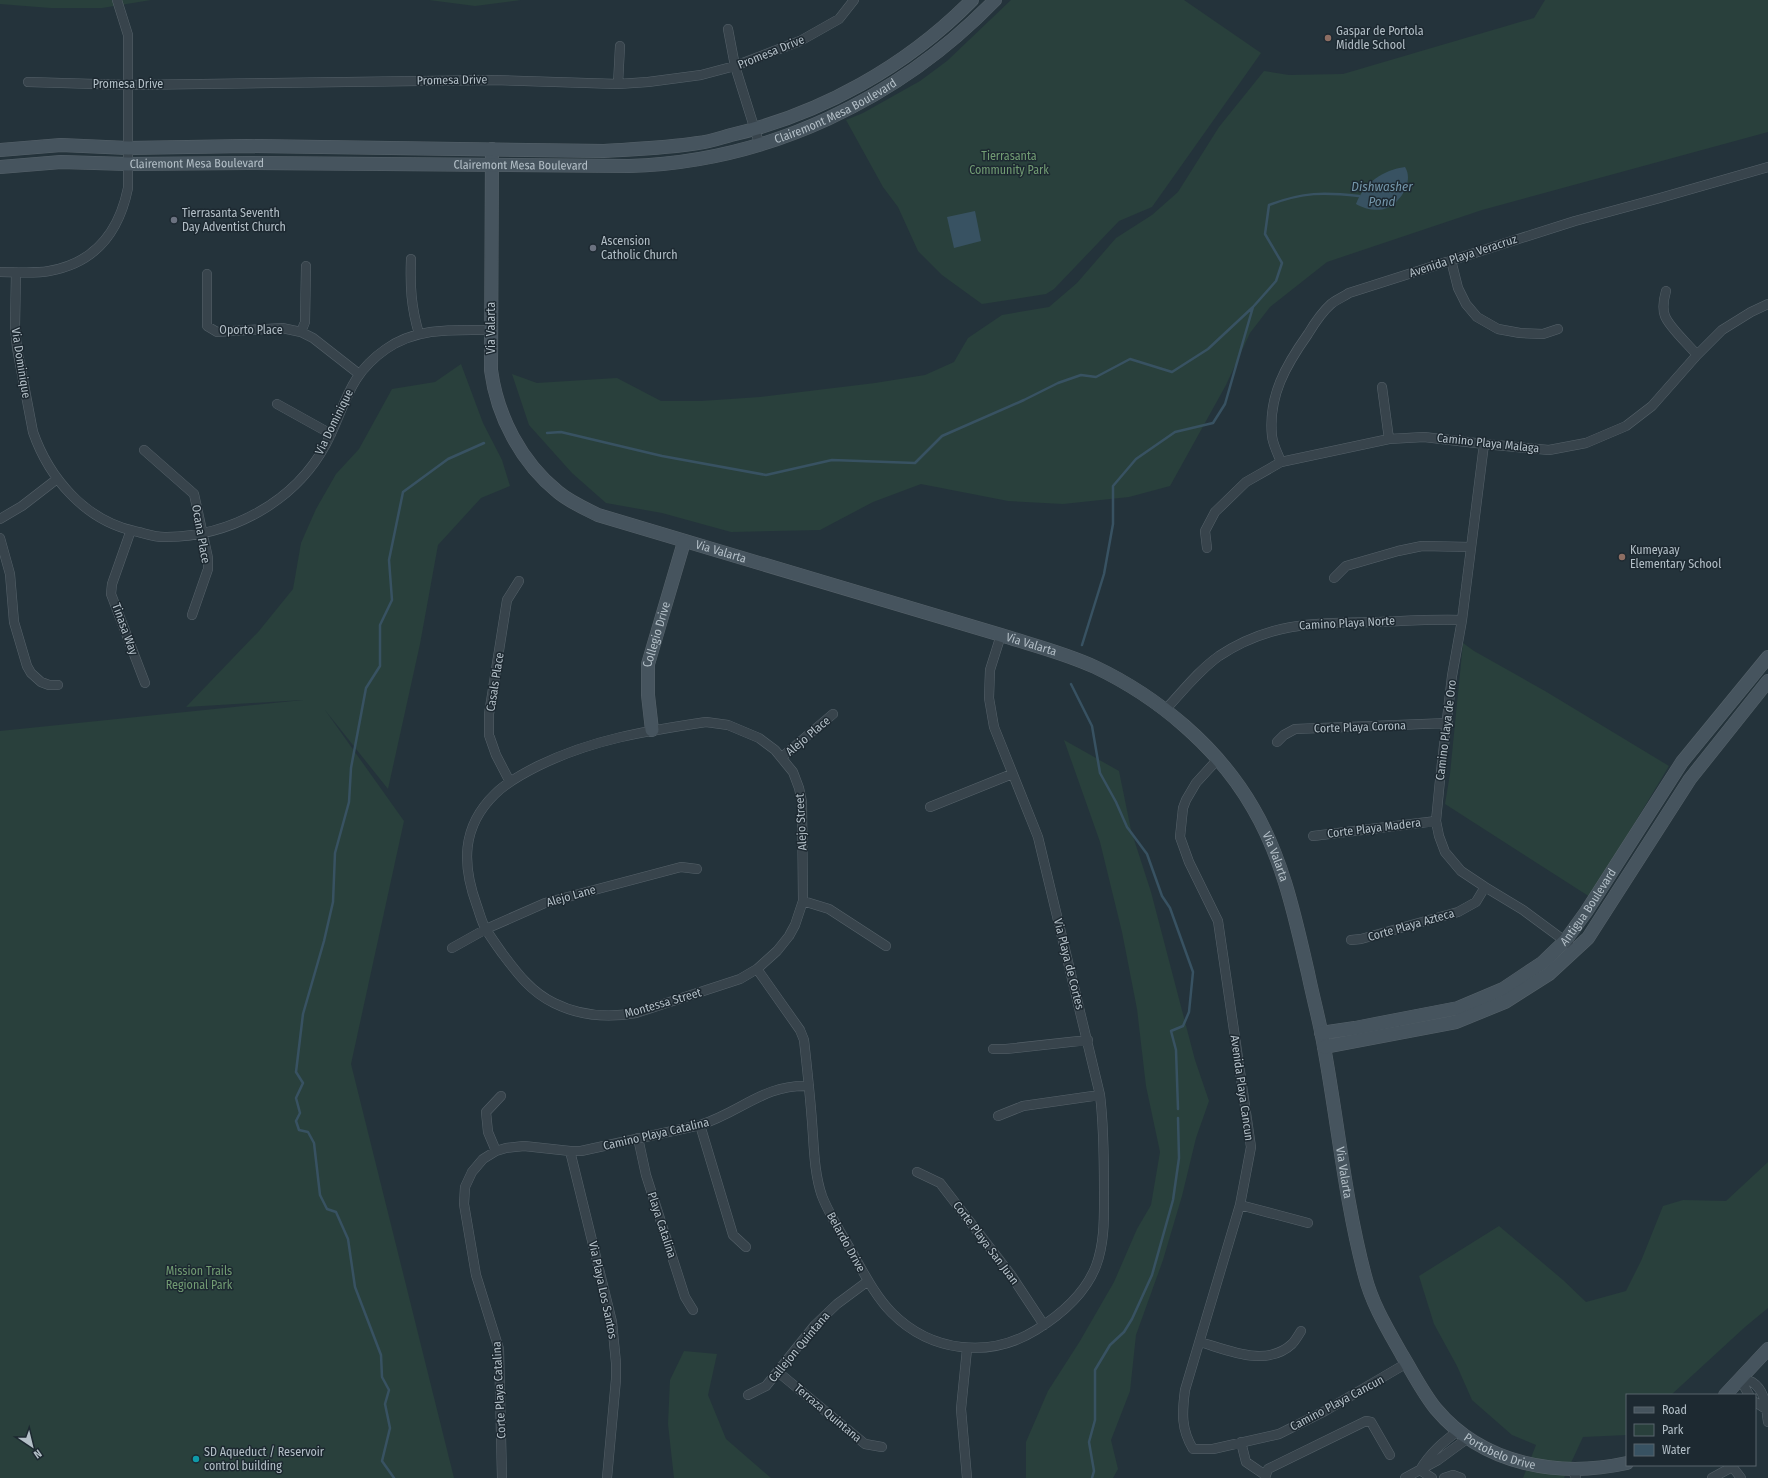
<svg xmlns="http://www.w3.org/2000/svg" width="1768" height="1478" font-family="'Fira Sans Condensed',sans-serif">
<rect width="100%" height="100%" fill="#24333b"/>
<!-- green -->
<path fill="#29403c" d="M0 0H151L102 8H51L0 4Z
M429 0H521L475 6Z
M1011 0H1184L1261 53 1152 207 1119 221 1054 289 1046 294 982 304 942 275 918 251 898 207 883 187 846 120 863 113 920 81 947 61Z
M1545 0H1768V132L1482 210 1327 262 1270 307 1250 333 1226 385 1170 486 1129 497 1063 504 1008 501 921 484 873 502 820 530 731 532 662 513 606 503 572 473 529 425 512 374 537 383 617 378 661 401H701L760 397 875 383 925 375 954 362 968 338 1002 315 1049 307 1077 283 1116 238 1152 215 1178 192 1219 127 1264 71 1289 75 1343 74 1534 18Z
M461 364 483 423 502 460 510 486 481 498 438 545 420 644 388 789 325 710 404 821 351 1064 454 1478H0V731L303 700 186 707 259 631 293 589 301 543 316 509 336 474 359 449 392 389 435 382Z
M1463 643 1474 651 1545 691 1669 766 1590 897 1445 804 1450 774Z
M1064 740 1119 771 1131 830 1151 892 1195 1060 1209 1101 1196 1138 1182 1196 1163 1260 1136 1335 1130 1391 1111 1440 1118 1469 1113 1478H1026V1442L1048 1391 1080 1341 1114 1282 1137 1229 1151 1205 1160 1152 1146 1086 1137 1009 1122 932 1100 842Z
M1768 1162V1308L1745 1327 1671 1395H1627V1435L1583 1437 1564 1478H1523L1536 1445 1512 1435 1472 1400 1457 1366 1434 1324 1419 1276 1499 1226 1563 1280 1586 1302 1626 1291 1641 1261 1663 1206 1683 1200 1726 1201Z
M684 1351 717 1354 708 1395 726 1439 771 1478H674L668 1424 670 1380Z"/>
<!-- water -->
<path fill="#385262" d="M1405 167C1414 181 1401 202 1387 208 1378 212 1364 209 1356 204 1364 183 1383 170 1405 167Z
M975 211 981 241 954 248 947 217Z"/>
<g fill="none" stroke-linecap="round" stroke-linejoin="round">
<!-- stream -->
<path stroke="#385262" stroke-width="2.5" d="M547 433 561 432 662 456 766 475 832 460 915 463 942 436 1024 400 1058 383 1081 375 1096 377 1130 359 1172 372 1208 349 1253 307 1276 281 1282 263 1265 234 1269 205C1303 192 1324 192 1359 196
M1082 645 1104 574 1113 524V486L1136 459 1175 432 1213 423 1225 404 1253 307
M1071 684 1092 726 1100 773 1116 802 1127 827 1147 854 1162 896 1170 908 1193 972 1189 1012 1183 1026 1171 1031 1176 1050 1178 1109
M394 1478 382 1461 390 1428 385 1404 389 1390 382 1377 381 1355 355 1287 348 1239 336 1212 327 1209 320 1195 314 1143 308 1132 299 1130 296 1121 300 1113 296 1098 303 1083 296 1072 303 1014 324 941 333 902 335 853 349 802 351 768 366 688 380 666V625L392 600 389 560 403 492 448 459 484 443
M1092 1478 1094 1471 1089 1442 1095 1420V1370L1110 1345 1124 1332 1132 1319 1152 1275 1173 1200 1179 1158 1178 1118"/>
<defs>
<path id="street" d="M728 29 735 66 760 146
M28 82 129 85 494 80 618 84 648 82 701 75 735 66 800 41 839 19 854 0
M618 84 620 46
M411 259C410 287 411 306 419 334
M1451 260 1458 288 1466 304 1477 317 1498 329 1520 333 1543 334 1558 329
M0 272C16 272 34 274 49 271 95 263 119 232 128 188V35L117 0
M16 272 15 327 17 348 33 432C49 478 85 520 134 531 144 533 156 538 167 537 231 536 295 502 326 444 346 406 347 376 386 349 417 327 454 330 490 330
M207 274V326L217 332 282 328 301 332 313 338 359 374
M1666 291C1664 298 1662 308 1665 316 1669 327 1689 345 1697 355
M301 332 305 322 306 266
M1382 387 1389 439
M277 404 331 434
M1484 444 1462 620 1452 676 1440 780 1436 821 1439 836 1445 852 1461 871 1485 887 1523 910 1569 944
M144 450 194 494 208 558V569L192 615
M1281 462C1278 454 1273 445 1272 436 1268 396 1286 365 1308 334 1314 324 1322 312 1331 304 1336 300 1343 297 1349 293L1575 221 1660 198 1768 167
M0 519 22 506 57 479
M131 530 112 584 111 594 145 683
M0 538 10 574 14 622 27 666 31 673 41 682 49 685H58
M1207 548 1205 531 1215 512 1246 482 1281 462 1389 439 1424 437 1484 444 1549 450 1586 443 1626 426 1652 406 1697 355 1722 330 1751 312 1768 304
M1334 578 1346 566 1398 551 1422 546 1471 547
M1165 710C1183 691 1198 671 1219 656 1270 622 1316 623 1374 622 1403 621 1433 619 1462 620
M706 722 728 725 759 738 775 750 793 772 799 788 802 802 803 901 795 925 789 936 777 951 757 969 740 979 636 1013C608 1018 580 1016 554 1003 531 992 517 973 502 953 497 946 492 939 487 931 482 924 480 914 477 906 462 865 461 827 495 794 507 782 522 774 538 766 593 739 646 731 706 722Z
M1277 742 1284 735 1295 729 1448 723
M782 757 833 714
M1217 760 1196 783 1186 800 1183 808 1180 837 1189 862 1218 921 1251 1147 1240 1205 1185 1390C1182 1413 1181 1429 1193 1449H1213L1279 1434 1325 1411 1407 1363
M510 782 496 755 489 735V714L507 600 519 581
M930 807 1012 774
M1313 836 1436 821
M803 901 829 909 886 946
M1351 940 1361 939 1458 912 1476 902 1485 887
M452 948 486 929 545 903 681 867 697 869
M757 969 800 1030 804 1040C807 1067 810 1095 812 1122 814 1147 814 1173 822 1196 829 1214 840 1231 849 1247 862 1269 874 1295 892 1313 931 1352 989 1359 1036 1330 1062 1314 1085 1294 1096 1266 1105 1242 1104 1216 1104 1191 1104 1159 1104 1127 1100 1095L1038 837 994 727 989 698 990 670 1001 635
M993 1049H1006L1088 1040
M998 1116 1023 1106 1100 1095
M700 1125 733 1235 746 1247
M638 1138 646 1175 685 1297 693 1310
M496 1151 488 1132 486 1112 501 1096
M570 1151 612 1322 616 1363V1379L607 1478
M917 1172 940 1183 1011 1275 1044 1325
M1240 1205 1308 1223
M1200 1342C1228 1350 1266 1368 1292 1344 1295 1341 1298 1336 1301 1331
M778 1372 865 1444 882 1447
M1740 1379C1743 1380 1749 1380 1752 1382 1766 1391 1766 1408 1768 1422
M1740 1379 1749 1395
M748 1395 766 1386 815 1325 837 1304 868 1281
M1755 1402 1766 1409
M1241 1442 1246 1462 1265 1475
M1731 1465 1741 1478
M1420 1470C1430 1453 1443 1442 1458 1431
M1420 1470 1432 1478
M1573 1471 1576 1478
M502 1478 499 1349 476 1275 464 1204 465 1187 472 1172 483 1159 496 1151 506 1148 524 1146 570 1151H581L700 1125C741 1112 764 1084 809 1086
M967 1478 961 1409 967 1349
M1265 1478 1268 1469 1366 1421 1371 1422 1390 1455
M1405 1478 1438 1460 1468 1438
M1444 1478 1453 1475 1461 1478
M1712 1478 1732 1467"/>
<g id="secondary">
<path id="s1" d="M492 149 491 370C497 416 521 462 558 492 570 502 584 508 598 515L1001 635C1032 645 1065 653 1095 667 1158 697 1218 747 1253 808 1283 859 1295 917 1308 973 1313 998 1320 1022 1324 1047 1338 1123 1345 1201 1365 1276 1372 1304 1388 1330 1402 1355 1413 1373 1423 1393 1436 1409 1483 1465 1559 1478 1627 1463"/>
<path d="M0 150 61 145 128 148 247 146 604 151C636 149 667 148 698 143 709 142 720 138 731 135 821 114 907 66 972 0"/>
<path id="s2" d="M0 167 61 162 128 164 247 163 629 166C768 162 899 99 995 0"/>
<path id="s3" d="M652 730 648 695V664L684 542"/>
<path id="s4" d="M1321 1033 1355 1028 1458 1008 1503 989 1542 963 1565 941 1586 912 1682 762 1768 657"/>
<path d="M1324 1047 1456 1022 1505 1002 1549 974 1588 938 1690 779 1768 681"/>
<path d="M1725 1395 1768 1349"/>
</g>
</defs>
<!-- street casing -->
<use href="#street" stroke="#56626a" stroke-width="10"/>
<!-- secondary casing -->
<use href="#secondary" stroke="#56626a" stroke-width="14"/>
<!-- street -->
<use href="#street" stroke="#38444c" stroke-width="9"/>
<!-- secondary -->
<use href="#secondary" stroke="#46545e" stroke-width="13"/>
</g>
<!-- markers -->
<g fill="#8d6e63" stroke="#1d2931" stroke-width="1.5">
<circle cx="1328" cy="38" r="4"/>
<circle cx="1622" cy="557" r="4"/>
</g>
<g fill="#6b7280" stroke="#1d2931" stroke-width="1.5">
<circle cx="174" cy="220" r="4"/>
<circle cx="593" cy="248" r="4"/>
</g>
<circle fill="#0f9aa8" stroke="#1d2931" stroke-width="1.5" cx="196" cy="1459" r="4"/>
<g text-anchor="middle" stroke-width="3" stroke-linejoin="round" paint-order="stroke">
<!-- poi labels -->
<g font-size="12" fill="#b3bfc7" stroke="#1d2931" text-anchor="start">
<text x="1336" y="35">Gaspar de Portola<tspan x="1336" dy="14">Middle School</tspan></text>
<text x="182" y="217">Tierrasanta Seventh<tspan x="182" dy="14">Day Adventist Church</tspan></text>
<text x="601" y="245">Ascension<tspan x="601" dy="14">Catholic Church</tspan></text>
<text x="1630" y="554">Kumeyaay<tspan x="1630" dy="14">Elementary School</tspan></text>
<text x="204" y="1456">SD Aqueduct / Reservoir<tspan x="204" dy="14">control building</tspan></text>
</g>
<!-- street labels -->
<g font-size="12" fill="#b3bfc7" stroke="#1d2931">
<text transform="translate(771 52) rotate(-22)" y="4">Promesa Drive</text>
<text transform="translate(452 80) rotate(-1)" y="4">Promesa Drive</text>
<text x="128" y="88">Promesa Drive</text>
<text dy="4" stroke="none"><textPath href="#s2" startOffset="845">Clairemont Mesa Boulevard</textPath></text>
<text dy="4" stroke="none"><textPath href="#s2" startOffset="197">Clairemont Mesa Boulevard</textPath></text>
<text dy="4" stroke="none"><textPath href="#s2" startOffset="521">Clairemont Mesa Boulevard</textPath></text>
<text transform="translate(1463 256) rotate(-18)" y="4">Avenida Playa Veracruz</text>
<text transform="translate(491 328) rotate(-90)" y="4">Via Valarta</text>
<text x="251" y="334">Oporto Place</text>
<text transform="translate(21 363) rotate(81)" y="4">Via Dominique</text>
<text transform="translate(334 422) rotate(-64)" y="4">Via Dominique</text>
<text transform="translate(1488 443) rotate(6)" y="4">Camino Playa Malaga</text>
<text transform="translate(201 534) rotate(80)" y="4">Ocana Place</text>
<text dy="4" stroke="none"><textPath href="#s1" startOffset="538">Via Valarta</textPath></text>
<text transform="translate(1347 623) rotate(-3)" y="4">Camino Playa Norte</text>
<text transform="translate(125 629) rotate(70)" y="4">Tinasa Way</text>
<text dy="4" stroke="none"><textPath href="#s3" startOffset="97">Collegio Drive</textPath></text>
<text dy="4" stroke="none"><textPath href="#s1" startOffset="862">Via Valarta</textPath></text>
<text transform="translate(495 682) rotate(-81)" y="4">Casals Place</text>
<text transform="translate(1360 727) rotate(-2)" y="4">Corte Playa Corona</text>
<text transform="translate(1446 730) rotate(-83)" y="4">Camino Playa de Oro</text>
<text transform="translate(808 736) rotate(-40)" y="4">Alejo Place</text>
<text transform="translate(801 822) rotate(-93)" y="4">Alejo Street</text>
<text transform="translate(1374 828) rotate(-7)" y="4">Corte Playa Madera</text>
<text dy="4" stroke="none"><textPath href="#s1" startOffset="1198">Via Valarta</textPath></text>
<text transform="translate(571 896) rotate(-16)" y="4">Alejo Lane</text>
<text dy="4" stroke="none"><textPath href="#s4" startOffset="308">Antigua Boulevard</textPath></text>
<text transform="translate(1411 925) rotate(-16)" y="4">Corte Playa Azteca</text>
<text transform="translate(1069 964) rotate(76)" y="4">Via Playa de Cortes</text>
<text transform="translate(663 1003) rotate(-16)" y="4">Montessa Street</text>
<text transform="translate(1242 1088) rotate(82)" y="4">Avenida Playa Cancun</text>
<text transform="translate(656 1134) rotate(-13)" y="4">Camino Playa Catalina</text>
<text dy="4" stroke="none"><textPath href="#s1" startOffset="1522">Via Valarta</textPath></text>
<text transform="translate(662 1225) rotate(72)" y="4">Playa Catalina</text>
<text transform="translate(846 1242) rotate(61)" y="4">Belardo Drive</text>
<text transform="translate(986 1243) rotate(53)" y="4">Corte Playa San Juan</text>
<text transform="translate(603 1290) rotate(78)" y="4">Via Playa Los Santos</text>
<text transform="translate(799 1347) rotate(-50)" y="4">Callejon Quintana</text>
<text transform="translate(499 1390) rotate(-93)" y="4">Corte Playa Catalina</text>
<text transform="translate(1337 1403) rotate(-28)" y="4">Camino Playa Cancun</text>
<text transform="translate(828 1413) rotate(40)" y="4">Terraza Quintana</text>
<text dy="4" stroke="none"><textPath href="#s1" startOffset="1857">Portobelo Drive</textPath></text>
</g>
<!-- park labels -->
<g font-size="12" fill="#729c73" stroke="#1d2931">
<text x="1009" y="160">Tierrasanta<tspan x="1009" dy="14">Community Park</tspan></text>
<text x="199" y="1275">Mission Trails<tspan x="199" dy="14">Regional Park</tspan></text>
</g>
<!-- water labels -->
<g font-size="13" font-style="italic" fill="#7496aa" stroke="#1d2931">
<text x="1382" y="191">Dishwasher<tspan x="1382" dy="15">Pond</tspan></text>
</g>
</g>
<!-- legend -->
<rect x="1626" y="1394" width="130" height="72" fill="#1d2931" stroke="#59656d"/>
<rect x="1634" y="1407" width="20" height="6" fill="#46545e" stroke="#59656d"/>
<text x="1662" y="1414" font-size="12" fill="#b3bfc7">Road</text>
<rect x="1634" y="1424" width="20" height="12" fill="#29403c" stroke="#59656d"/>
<text x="1662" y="1434" font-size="12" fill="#b3bfc7">Park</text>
<rect x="1634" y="1444" width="20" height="12" fill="#385262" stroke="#59656d"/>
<text x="1662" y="1454" font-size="12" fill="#b3bfc7">Water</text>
<!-- north arrow -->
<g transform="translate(32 1446) rotate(145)" stroke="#1d2931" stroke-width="3" paint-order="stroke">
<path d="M0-3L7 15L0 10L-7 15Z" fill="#b3bfc7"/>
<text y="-6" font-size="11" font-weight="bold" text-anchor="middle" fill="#b3bfc7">N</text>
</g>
</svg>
